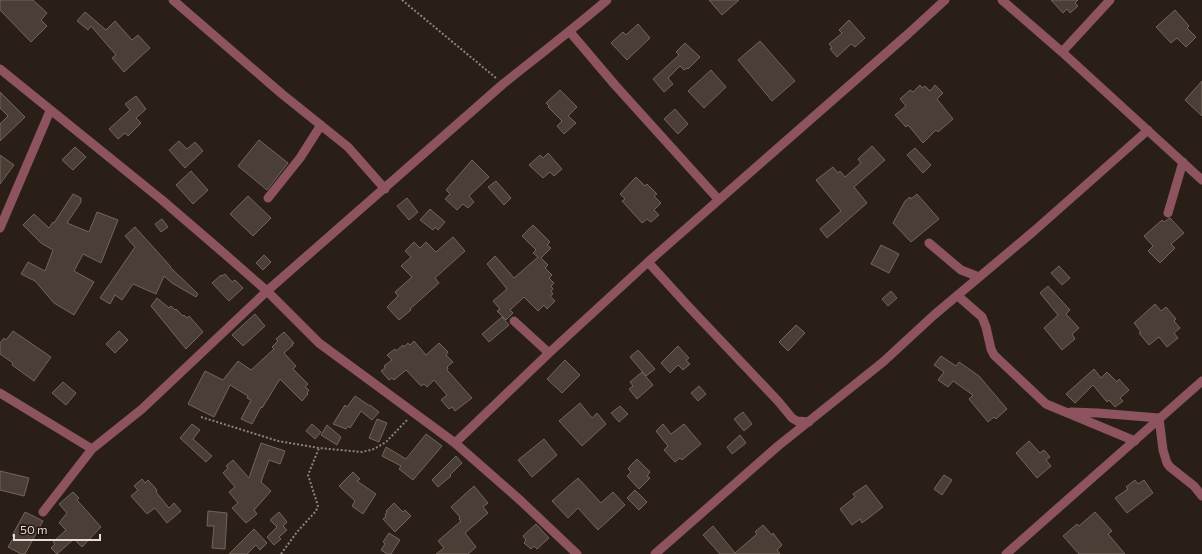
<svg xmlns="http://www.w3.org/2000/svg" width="1202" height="554" font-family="Commissioner,sans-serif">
<rect width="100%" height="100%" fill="#2a1f17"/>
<!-- building -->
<path fill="#4b3e36" stroke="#72655b" d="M0 0H33L47 13 41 20 47 26 31 42 0 10Z
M709 0H739L722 15Z
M1051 0H1078L1075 3 1078 6 1070 13 1067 9 1063 13Z
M1175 10 1189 26 1187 28 1196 37 1186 47 1177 38 1171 43 1156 27Z
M85 12 106 30 115 21 132 40 138 35 150 48 124 72 112 58 116 55 91 26 88 30 77 21Z
M849 20 865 38 855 47 851 44 837 57 830 49 832 48 829 44 842 33 839 30Z
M638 24 650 38 627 60 611 43 623 32 626 35Z
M760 41 795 81 772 101 738 60Z
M685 43 700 57 688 69 687 68 684 70 680 66 668 78 673 84 664 92 653 79 679 55 676 52Z
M711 70 726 87 704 108 688 91Z
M1202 81V116L1185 100Z
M920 85 922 88 925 86 930 91 935 85 943 93 937 99 953 119 938 132 936 130 923 143 908 125 906 127 895 115 906 106 900 99 910 90 913 92Z
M560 90 577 107 568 116 576 123 564 134 557 126 562 121 548 107 549 106 546 103Z
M0 92 25 117 0 141V124L8 116 0 108Z
M136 96 146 109 136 118 141 123 128 136 125 133 118 139 109 129 130 110 125 104Z
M675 109 688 124 678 134 664 119Z
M259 140 288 163 267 190 238 166Z
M179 141 187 149 195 142 203 151 185 168 169 150Z
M872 146 885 160 854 187 867 203 827 238 820 229 841 211 816 180 833 167 838 173 840 171 845 177 861 163 858 159Z
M75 147 86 157 73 170 62 160Z
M915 148 931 165 923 173 907 155Z
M548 153 562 169 554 176 550 172 543 178 529 165 540 155 543 158Z
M0 155 14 165 0 184Z
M472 160 489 177 469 196 474 202 468 208 463 204 457 210 445 199 450 194 446 190Z
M191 171 208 190 193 204 176 185Z
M636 177 645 186 647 184 657 194 654 196 661 203 654 210 659 215 651 222 647 219 642 223 622 201 625 199 620 194Z
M496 181 511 198 504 205 488 187Z
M73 194 81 198V202L67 223 89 232 97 212 118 220 101 263 83 254 74 271 94 282 74 315 54 303 35 281 21 274 28 262 45 271 53 250 41 243 23 225 34 214 49 228 53 222 54 223Z
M917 194 939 219 911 242 893 223 905 201 910 197 911 199Z
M248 196 271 218 253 236 230 214Z
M407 198 418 212 409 220 397 206Z
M430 209 445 222 438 230 435 227 433 230 420 220Z
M1170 218 1184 233 1171 244 1175 248 1160 263 1148 251 1153 246 1144 236 1162 220 1164 222Z
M162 219 168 227 161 232 155 224Z
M533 225 550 242 547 245 551 248 541 258 548 265 545 268 552 275 549 278 554 283 551 286 553 289 551 291 553 294 550 296 555 301 547 309 544 305 538 311 524 297 510 310 513 313 506 320 497 311 500 309 493 301 507 289 487 264 495 256 514 278 538 257 533 253 536 250 522 236Z
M135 227 171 267H170L198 294 196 297 172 283 164 276 156 294 133 284 122 300 115 295 110 304 100 298 135 247 125 236Z
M453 237 465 251 435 278 439 283 410 309 411 310 399 320 387 307 398 296 395 292 412 277 401 266 411 257 405 251 414 242 420 248 426 242 436 252Z
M881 245 899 254 889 273 871 264Z
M264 255 271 262 263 270 256 263Z
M1059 266 1070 278 1062 285 1051 273Z
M225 274 232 282 235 280 243 288 229 301 212 283 221 275 222 276Z
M1048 286 1070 310 1066 314 1079 328 1072 334 1075 339 1062 350 1044 328 1058 315 1040 293Z
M891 291 897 298 888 306 882 299Z
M157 298 169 308 171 306 175 310 176 309 183 316 184 315 187 318 189 316 203 332 186 349 151 306Z
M1155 304 1161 311 1166 307 1176 319 1174 321 1180 328 1174 333 1178 338 1167 347 1159 337 1149 345 1139 333 1141 332 1134 323Z
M255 314 265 326 243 346 232 335Z
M502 317 509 325 489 342 482 334Z
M796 325 805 333 788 351 779 342Z
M13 331 51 357 34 381 12 365 13 363 0 354V343L4 338 6 340Z
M119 331 128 340 115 353 106 344Z
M284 332 294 343 292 344 293 345 284 353 296 366 293 369 308 384 305 387 309 390 307 393 308 394 302 401 280 379 262 408 261 407 252 424 241 419 251 400 247 398 248 396 230 385 214 417 188 404 205 371 223 380 238 361 251 370 274 349 272 347 278 341 276 339Z
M414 341 426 355 439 343 448 352 446 355 453 362 447 367 448 368 447 370 472 398 455 411 452 407 449 409 441 400 447 395 434 380 427 387 424 384 421 386 406 370 394 380 392 378 389 380 381 371 385 368 384 366 392 360 387 355 395 349 396 351 403 345 404 347 408 343 410 345Z
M678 346 689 358 686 360 690 364 683 370 678 365 670 373 661 363Z
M638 350 655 369 646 376 630 357Z
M941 356 956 366 959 362 979 376 1007 409 996 419 994 417 988 422 969 399 973 395 953 381 948 387 938 380 944 372 934 365Z
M565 360 580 375 562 393 547 379Z
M1094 369 1101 378 1107 372 1117 382 1119 379 1129 390 1120 398 1123 401 1115 407 1109 400 1107 402 1093 385 1075 403 1066 394Z
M642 372 653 385 637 399 629 389 633 386 630 382Z
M63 382 76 393 66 405 52 393Z
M699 386 706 394 698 401 691 393Z
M355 396 370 406V405L379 412 372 420 361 411 350 428 348 426 346 429 333 424 345 405 347 407Z
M580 403 592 418 597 413 606 424 582 446 559 421Z
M620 406 628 414 619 422 611 413Z
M743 412 752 424 744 431 734 419Z
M377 419 387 423 379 442 369 438Z
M192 424 200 430 193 439 212 456 206 462 180 438Z
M312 424 321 432 315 439 306 431Z
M663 424 671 434 684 424 701 444 682 460 680 458 675 462 664 450 668 446 656 431Z
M327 425 341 437 337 445 321 435Z
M426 434 442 446 413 480 399 469 401 466 382 456 386 447 406 459Z
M740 435 746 443 732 454 727 447Z
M544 439 557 455 532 477 518 460Z
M1029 441 1040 453 1044 450 1050 457 1046 460 1051 466 1037 478 1016 453Z
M261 443 285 451 280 464 269 460 261 482 271 491 254 510 257 514 246 523 232 508 238 503 229 492 235 487 223 473 228 468 226 466 233 460 249 478Z
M456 456 462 463 450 475 451 476 438 487 432 480Z
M637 459 650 472 647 476 650 478 639 489 627 476 631 472 628 469 630 466Z
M0 471 29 478 24 496 0 490Z
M353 472 360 479 357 481 376 494 363 514 352 506 355 501 339 486Z
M944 475 952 480 942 495 934 489Z
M578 478 601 503 613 492 625 505 598 530 578 508 568 518 552 501Z
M142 479 145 483 148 480 157 490 156 492 169 508 174 503 181 511 167 523 155 508 147 514 131 496 138 490 134 486Z
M1135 480 1138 484 1144 480 1153 493 1127 513 1115 498 1128 489 1126 487Z
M866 485 883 507 862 523 860 519 852 525 840 509 855 497 853 494Z
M474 486 488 503 483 507 488 513 465 533 476 547 468 554H436L444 548 438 541 461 521 459 519 460 517 451 507Z
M635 490 647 502 639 510 627 498Z
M73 492 79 498 77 500 101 527 82 547 74 539 57 554 51 548 55 544 53 542 66 530 59 523 67 513 59 504Z
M394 503 403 512 405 510 411 516 395 532 383 519 386 517 385 515 387 512 386 511Z
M208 511 227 513 225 549 212 548 214 526H207Z
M25 512 43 521 25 554H21L8 547 14 537 12 536Z
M279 512 287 522 283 526 287 530 279 537 281 539 274 545 267 537 277 527 270 520Z
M1095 512 1112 531 1108 534 1125 554H1079L1063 536 1077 524 1079 526Z
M536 524 549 538 537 549 534 546 531 549 524 543 526 540 523 536Z
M763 525 772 535 773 533 782 545 777 550 780 554H720L703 535 713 526 735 553 757 534 755 532Z
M254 529 267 543 260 550 256 545 247 554H229Z
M389 533 400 540 391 554H387L381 550 385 544 383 542Z"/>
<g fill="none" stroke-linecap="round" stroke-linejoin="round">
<!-- path -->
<path stroke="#8d847d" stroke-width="2" stroke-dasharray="2 2" stroke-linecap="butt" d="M402 0 496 78
M201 417 278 441 319 448 362 452 374 449 386 442 407 420
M281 554 297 532 316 511 318 506 308 475 319 448"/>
<!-- street -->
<path stroke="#8d535f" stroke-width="9" d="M173 0 282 94 348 147 385 189
M1002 0 1062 52 1202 180
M570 32 615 85 718 199
M1062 52 1110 0
M0 69 162 200 219 249 267 291 319 343 455 443 521 501 577 554
M268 198 300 158 321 125
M1168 213 1183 162
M0 228 50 111
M929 243 961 270 979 277
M648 262 688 306 778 401 792 418 797 421 809 422
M958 296 982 317 986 327 991 349 994 355 1046 404 1135 441
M514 321 549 353
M0 393 92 449
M1071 412 1098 413 1159 418 1163 450 1167 463 1170 467 1194 486 1202 496
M455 443 549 353 648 262 908 34 945 0
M43 512 92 449 142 409 267 291 503 84C538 56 573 29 607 0
M655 554 778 446 883 362 934 315 1034 231 1148 130
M1006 554 1202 381"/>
</g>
<!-- scale -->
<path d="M14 534v6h86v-6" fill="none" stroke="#e5ddd7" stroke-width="2"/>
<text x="20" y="534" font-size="12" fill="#e5ddd7" stroke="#21160e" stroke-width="3" paint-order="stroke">50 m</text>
</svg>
